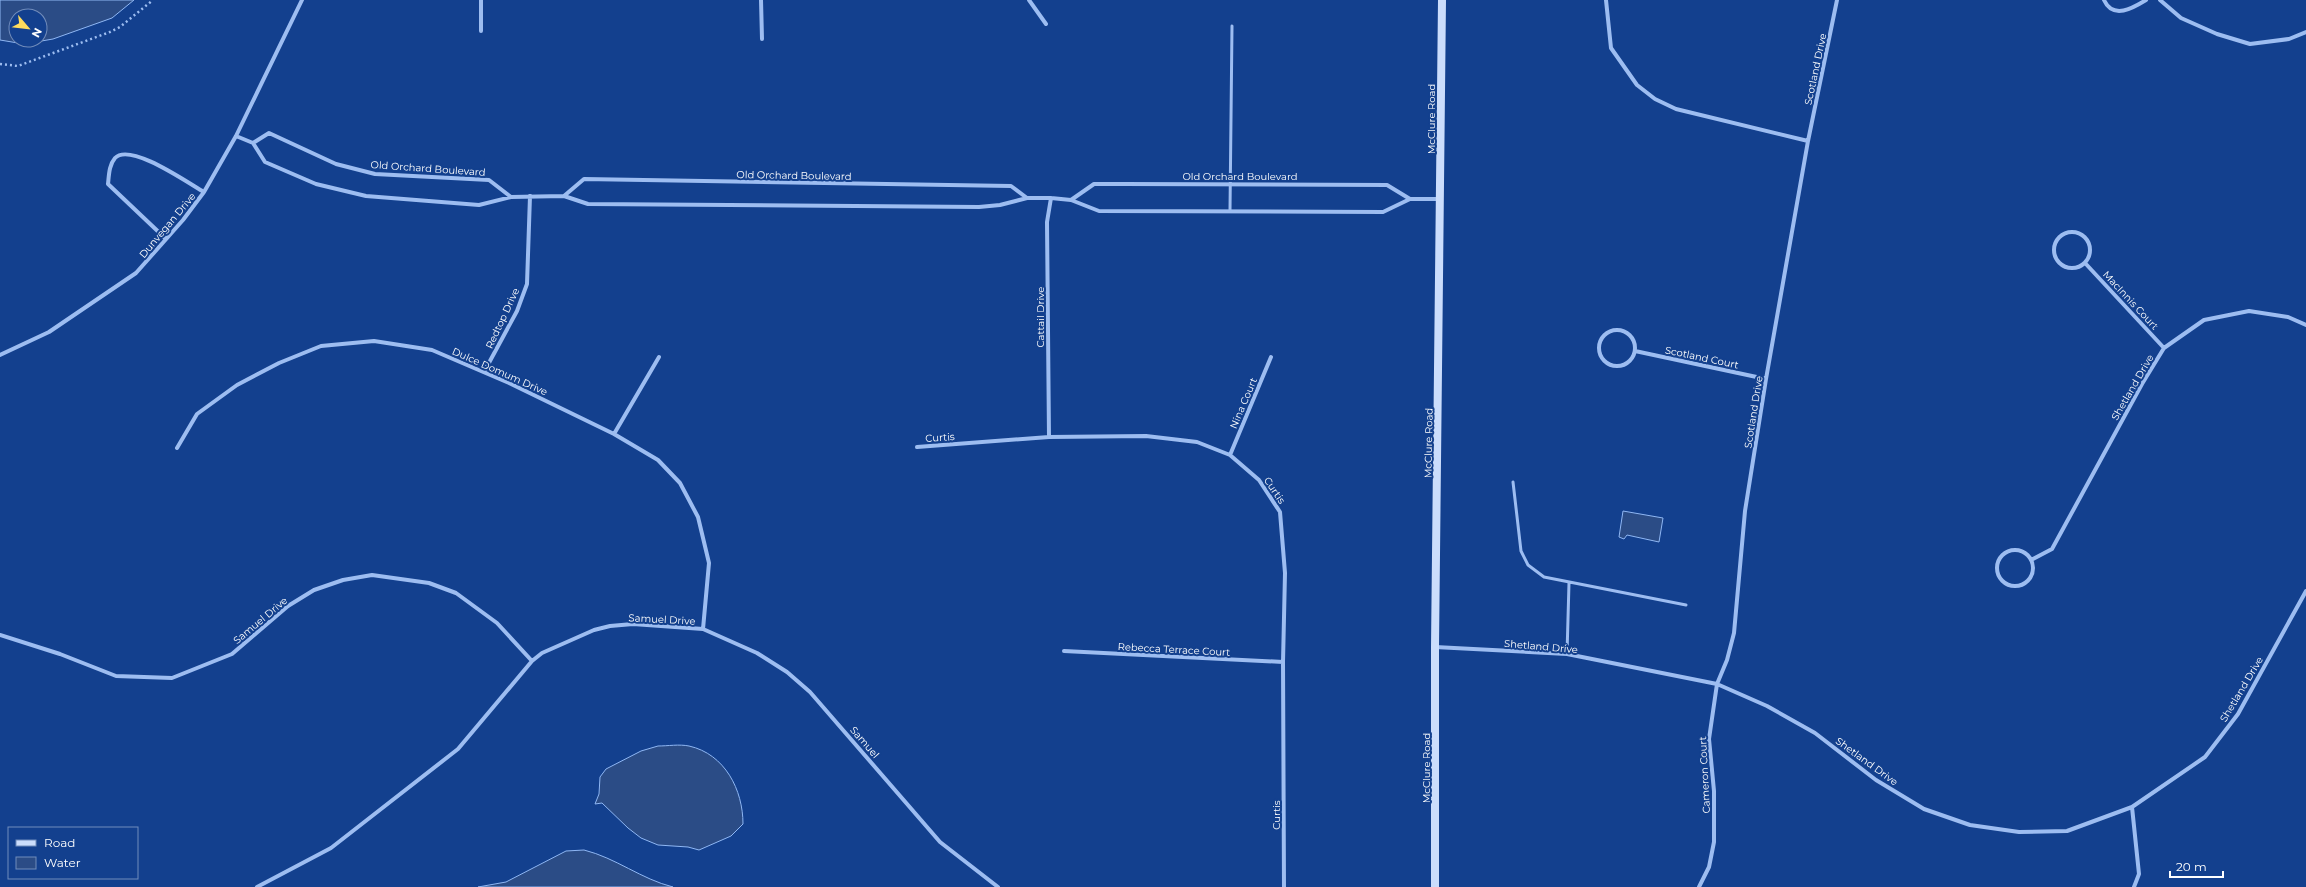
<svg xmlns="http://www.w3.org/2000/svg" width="2306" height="887" font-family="Montserrat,sans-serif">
<rect width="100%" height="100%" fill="#13408e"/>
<!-- water -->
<path fill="#2b4c86" stroke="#8fb7f4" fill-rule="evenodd" d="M0 0H134L112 18 53 39 24 44 0 40ZM16 16H40V40H16Z
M1623 511 1663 518 1659 542 1627 535 1624 539 1619 537Z
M658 746C668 746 679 744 689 746 725 754 743 790 743 824L731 836 699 850 688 847 658 845 641 838 628 828 602 803 595 804 599 794 600 777 606 769 641 751Z
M584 850C616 858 641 879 673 887H478L506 882 566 851Z"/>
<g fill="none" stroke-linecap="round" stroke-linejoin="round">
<!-- path -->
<path stroke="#9dbdf1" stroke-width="2.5" stroke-dasharray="2 3" stroke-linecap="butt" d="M0 64 18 66 110 32 120 27 153 0"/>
<!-- lane -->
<path stroke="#9dbdf1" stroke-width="3" d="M1230 210 1232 26
M1513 482 1521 551 1528 565 1544 577 1686 605
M1567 654 1569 583"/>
<!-- street -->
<path stroke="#9dbdf1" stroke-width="4" d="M761 0 762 39
M1029 0 1046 24
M1606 0 1611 48 1637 85 1655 99 1676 109 1808 141 1837 0
M2104 0C2113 20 2133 8 2146 0
M2160 0 2181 18 2217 34 2250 44 2289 39 2306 32
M481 31V0
M236 136 253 143 265 162 316 184 366 196 479 205 511 197 564 196 588 204 979 207 1000 205 1027 198H1051L1071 200 1099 211 1383 212 1410 199H1441
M253 143 269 133 336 164 375 174 489 180 511 197
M564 196 584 179 1011 186 1027 198
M1071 200 1094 184H1124L1387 185 1410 199
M2054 250a18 18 0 1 1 36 0a18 18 0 1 1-36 0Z
M166 239 108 184C109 175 109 165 115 158 130 142 188 183 204 192
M2085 263 2164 348
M1599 348a18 18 0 1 1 36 0a18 18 0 1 1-36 0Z
M1635 351 1766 379
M0 355 49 332 136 273 183 220 204 192 236 136 302 0
M484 372 517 311 527 284 530 196
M614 434 659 357
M1049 437 1047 222 1051 198
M917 447 1049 437 1146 436 1197 442 1230 455 1259 480 1280 512 1285 573 1283 662 1284 887
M177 448 197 414 237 385 279 363 321 346 374 341 432 350 509 383 614 434 658 460 680 483 698 517 709 563 703 629
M1230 455 1271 357
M1997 568a18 18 0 1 1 36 0a18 18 0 1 1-36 0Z
M2031 560 2052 549 2142 384 2164 348 2204 320 2249 311 2288 317 2306 325
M0 635 60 654 116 676 172 678 232 654 288 606 314 590 343 580 372 575 429 583 456 593 497 623 532 661
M1435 647 1567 654 1717 684 1767 706 1815 733 1876 780 1924 809 1970 825 2019 832 2067 831 2132 807 2205 757 2238 714 2306 591
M1064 651 1283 662
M2132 807 2139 874 2134 887
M257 887 331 848 458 749 532 661 542 653 594 630 610 626 633 624 703 629 757 653 787 672 810 692 940 842 998 887
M1699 887 1709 867 1714 842V791L1709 739 1717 684 1727 660 1734 633 1745 511 1766 379 1808 141"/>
<!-- secondary -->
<path stroke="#cbddfc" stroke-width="8" d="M1435 887V647L1442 0"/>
</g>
<g text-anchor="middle" stroke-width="4" stroke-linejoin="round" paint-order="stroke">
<!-- street labels -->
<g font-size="10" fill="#fff" stroke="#13408e">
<text transform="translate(1815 69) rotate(-78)" y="4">Scotland Drive</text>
<text transform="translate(1431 119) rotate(-90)" y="4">McClure Road</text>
<text transform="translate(428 168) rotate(4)" y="4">Old Orchard Boulevard</text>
<text transform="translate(794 175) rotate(1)" y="4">Old Orchard Boulevard</text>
<text x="1240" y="180">Old Orchard Boulevard</text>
<text transform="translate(167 225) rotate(-50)" y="4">Dunvegan Drive</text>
<text transform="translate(2131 300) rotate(47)" y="4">MacInnis Court</text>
<text transform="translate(1040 317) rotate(-90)" y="4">Cattail Drive</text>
<text transform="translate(502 318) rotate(-65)" y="4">Redtop Drive</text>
<text transform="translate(1702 357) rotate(12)" y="4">Scotland Court</text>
<text transform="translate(500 371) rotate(24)" y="4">Dulce Domum Drive</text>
<text transform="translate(2132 387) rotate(-60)" y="4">Shetland Drive</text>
<text transform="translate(1243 403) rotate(-67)" y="4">Nina Court</text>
<text transform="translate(1753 412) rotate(-81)" y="4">Scotland Drive</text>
<text transform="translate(940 437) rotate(-4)" y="4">Curtis</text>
<text transform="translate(1428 443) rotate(-89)" y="4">McClure Road</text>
<text transform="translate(1275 490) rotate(56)" y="4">Curtis</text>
<text transform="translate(662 619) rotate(3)" y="4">Samuel Drive</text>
<text transform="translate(260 620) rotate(-40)" y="4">Samuel Drive</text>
<text transform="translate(1541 646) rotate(5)" y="4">Shetland Drive</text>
<text transform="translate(1174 649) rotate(3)" y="4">Rebecca Terrace Court</text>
<text transform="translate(2241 689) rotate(-59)" y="4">Shetland Drive</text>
<text transform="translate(865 742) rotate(49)" y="4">Samuel</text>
<text transform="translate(1867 761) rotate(36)" y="4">Shetland Drive</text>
<text transform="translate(1426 768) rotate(-90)" y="4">McClure Road</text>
<text transform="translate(1704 775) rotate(-93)" y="4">Cameron Court</text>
<text transform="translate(1276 815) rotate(-90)" y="4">Curtis</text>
</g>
</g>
<!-- legend -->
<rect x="8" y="827" width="130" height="52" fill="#13408e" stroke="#718cbb"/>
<rect x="16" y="840" width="20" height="6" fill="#cbddfc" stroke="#718cbb"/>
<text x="44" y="847" font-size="12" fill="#ffffff">Road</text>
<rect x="16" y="857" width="20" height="12" fill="#2b4c86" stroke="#718cbb"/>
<text x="44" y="867" font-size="12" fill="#ffffff">Water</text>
<!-- north arrow -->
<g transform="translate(28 28) rotate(118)"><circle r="19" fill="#13408e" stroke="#718cbb"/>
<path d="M0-3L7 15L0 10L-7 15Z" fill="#ffdc5d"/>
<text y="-6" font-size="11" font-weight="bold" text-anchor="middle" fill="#ffffff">N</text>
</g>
<!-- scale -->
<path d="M2170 871v6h53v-6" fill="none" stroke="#ffffff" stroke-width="2"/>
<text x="2176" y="871" font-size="12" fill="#ffffff" stroke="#13408e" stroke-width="3" paint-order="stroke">20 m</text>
</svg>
